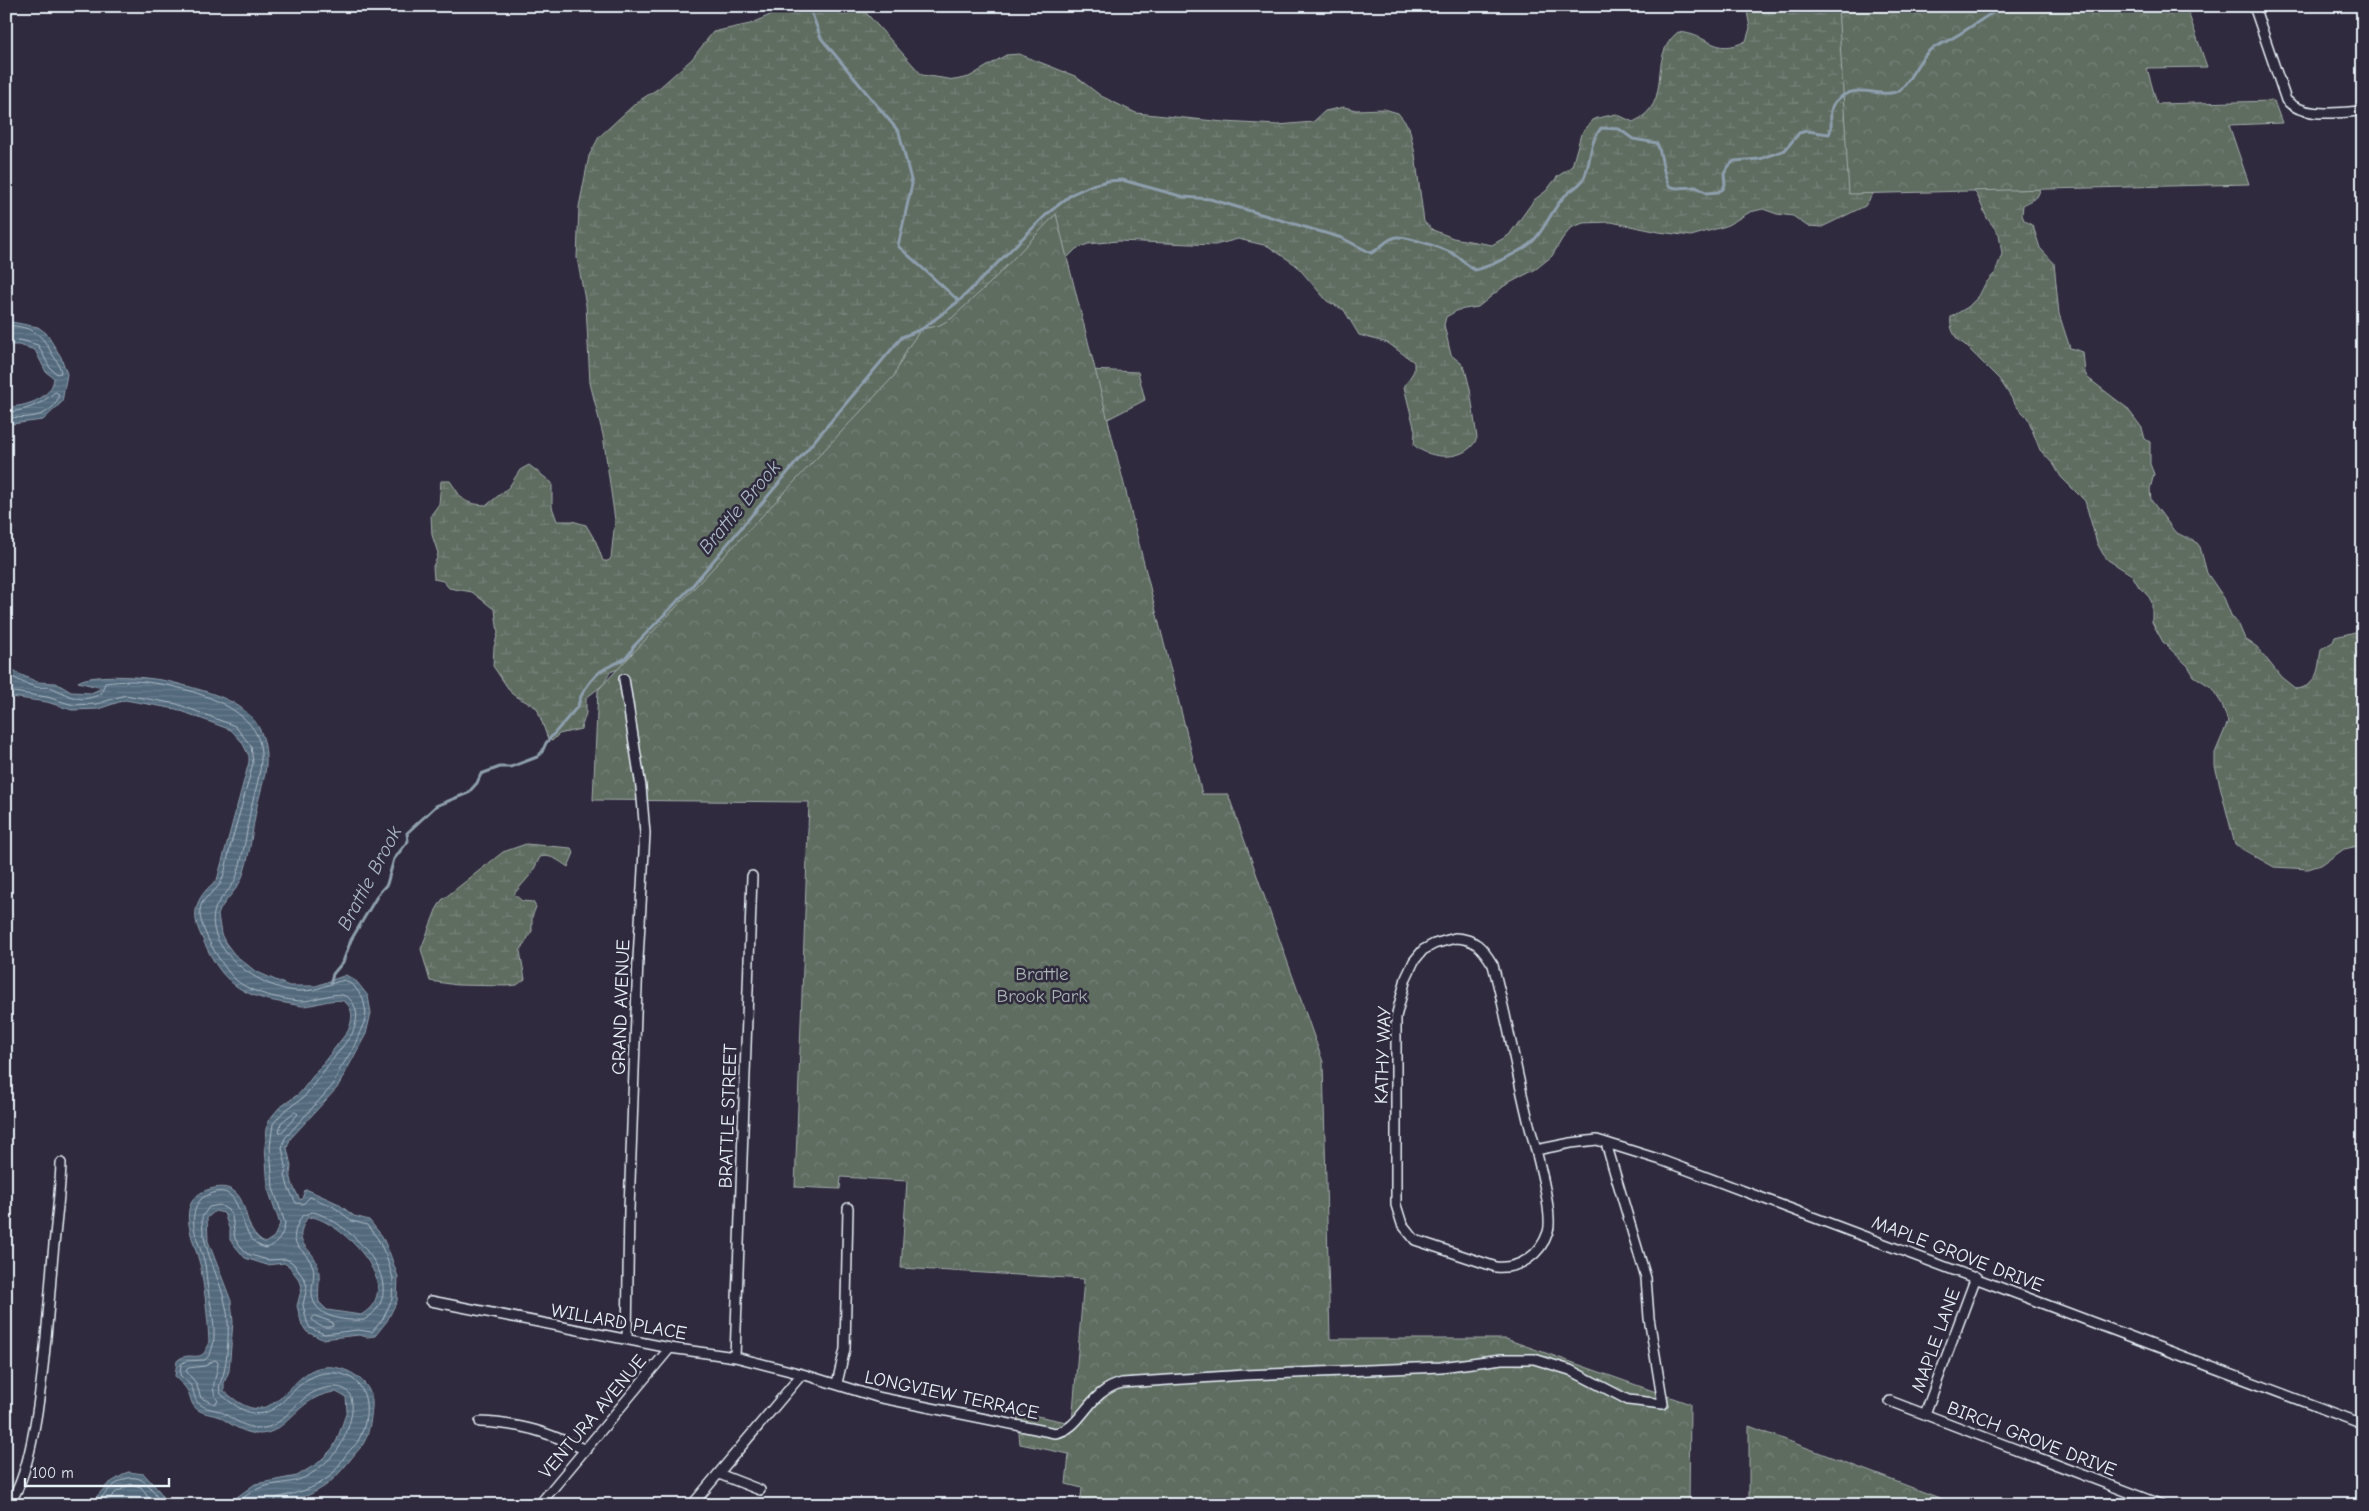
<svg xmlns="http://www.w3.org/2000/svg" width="2369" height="1511" font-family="'Comic Neue',sans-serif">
<defs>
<pattern id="wetland-marsh" width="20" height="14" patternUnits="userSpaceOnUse" patternTransform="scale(1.25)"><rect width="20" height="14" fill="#5f6c61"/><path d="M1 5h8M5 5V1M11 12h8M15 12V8" fill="none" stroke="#768178"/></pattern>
<pattern id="park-crowns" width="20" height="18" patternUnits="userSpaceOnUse" patternTransform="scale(1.25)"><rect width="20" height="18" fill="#5f6c61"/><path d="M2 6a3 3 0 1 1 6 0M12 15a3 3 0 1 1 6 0" fill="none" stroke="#768178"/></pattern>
<pattern id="water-rules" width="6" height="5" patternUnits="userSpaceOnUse" patternTransform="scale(1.25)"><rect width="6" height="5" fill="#52697c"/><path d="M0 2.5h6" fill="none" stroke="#6b7f8f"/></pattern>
</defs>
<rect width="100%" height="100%" fill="#2f2a3d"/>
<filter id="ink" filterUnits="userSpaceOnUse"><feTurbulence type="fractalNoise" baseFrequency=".02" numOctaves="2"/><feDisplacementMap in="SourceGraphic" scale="10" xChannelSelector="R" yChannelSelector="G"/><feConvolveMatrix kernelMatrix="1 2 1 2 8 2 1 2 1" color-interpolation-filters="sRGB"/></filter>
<g filter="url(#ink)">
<!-- wetland -->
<path fill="url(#wetland-marsh)" stroke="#a4aeac" d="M790 6H860L922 75 955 80 969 77 1006 55 1019 54 1075 76 1101 96 1136 113 1224 122 1278 125 1313 122 1325 111 1344 107 1356 110 1384 109 1398 113 1409 127 1415 154 1424 222 1433 230 1453 238 1492 245 1509 235 1534 200 1546 191 1557 177 1572 166 1581 134 1594 119 1616 114 1633 122C1676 103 1645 58 1678 32 1709 34 1714 57 1746 41L1750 28 1746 6H2148L2046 178 2037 197 2023 205 2022 215 2024 220 2033 226 2040 248 2054 263 2059 314 2070 348 2083 352 2085 373 2088 378 2127 408 2142 428 2145 439 2150 442V464L2154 474 2150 489 2151 500 2175 532 2197 543 2200 547 2207 573 2224 598 2231 615 2239 625 2245 639 2257 647 2281 677 2296 689C2319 686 2318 668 2321 649L2333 642 2335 637 2363 630V845L2344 849 2321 865 2308 869 2274 867 2235 845 2215 766V753L2228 722 2222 704 2211 687 2194 676 2188 666 2163 642 2152 622V603L2149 597 2139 587 2132 575 2108 560 2103 554 2097 543 2085 501 2061 477 2054 465 2040 450 2027 417 2018 408 2000 380 1964 344C1955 340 1949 327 1951 317L1968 307 1979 296 1985 284 1995 273 2002 254 1999 234 1987 218 1977 195 1960 174 1885 176 1865 206 1822 227 1807 226 1793 216 1777 214 1763 209 1750 212 1726 226 1691 236 1659 232 1611 222 1583 223 1571 228 1562 239 1552 256 1536 269 1504 286 1478 307 1458 310 1446 317 1444 325 1451 355 1461 363 1465 369 1470 389 1477 438C1467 462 1430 460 1414 445L1415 431 1404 387 1414 371V362L1388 343 1359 335 1344 310 1327 301 1296 265 1268 246 1251 242 1238 239 1215 245 1118 241 1088 244 1076 249 1053 272 1089 370 1138 372 1145 400 624 667 610 672 604 684 586 698V713L581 729 559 734 552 741 548 739 537 708 512 694 493 666 494 647 498 633 495 610 472 592 449 588 443 581 434 579 433 566 437 558 438 553 432 535 431 515 439 504 441 481H450C463 499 461 504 487 505L509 487 520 470 529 465 552 483V507L557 521H572L586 525 596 542 603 561H608L611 558 615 520 603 435 590 383 586 305 577 258 579 207 589 156 599 137 637 102 659 88 692 59 713 32 750 24Z
M526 844 571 848 574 853 568 867C559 861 551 854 540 857L532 873 514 894 522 901 533 902 536 907 532 917V931L520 951 525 979 517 985 506 986 457 985 430 981 421 949 436 910 442 900 503 852Z"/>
<!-- park -->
<path fill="url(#park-crowns)" stroke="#a4aeac" d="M1838 6H2186L2207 67 2147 68 2157 104 2274 101 2282 123 2229 125 2249 184 1849 194Z
M1056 214 1202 794H1228L1323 1062 1330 1339H1506L1690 1404 1689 1505H1080L1082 1488 1066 1484 1069 1454 1020 1444 1017 1412 1072 1423 1084 1279 901 1268 907 1181 841 1177 840 1189 795 1187 809 802 593 800 598 690 894 376 907 349 921 329 938 326 952 318 990 283Z
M1749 1426 1958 1505H1749Z"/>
<!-- water -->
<path fill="url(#water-rules)" stroke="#8e9fae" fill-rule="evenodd" d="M6 321 38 327 46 333 61 357 67 374 62 402 43 420 12 424 6 421V407C25 407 52 399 54 378L46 372 35 350 19 345H6Z
M6 668 37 682 56 683 71 692 91 693 102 688 78 682C93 672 155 677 175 683 221 695 269 706 266 765 265 778 260 793 257 806 252 829 250 859 241 880 235 893 222 902 218 915L221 934 225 942 234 954 255 971 289 986H316L346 975 357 982 368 996 371 1013 366 1034 337 1088 290 1139 287 1148 291 1166 290 1174 293 1186 300 1200 302 1199 305 1190H308L337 1203 354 1216 369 1220 382 1236 390 1254 398 1277 397 1301 387 1321 375 1336 367 1337 359 1335 322 1339 307 1332 302 1325 297 1306 302 1287 300 1281 289 1266 284 1263 267 1265 245 1258 230 1240V1231L224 1213 215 1211 207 1218 208 1241 231 1301 233 1322 229 1371 224 1383V1391C234 1399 247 1411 261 1408 284 1404 293 1378 315 1369 339 1360 375 1379 372 1407 371 1419 369 1437 361 1447 349 1460 340 1475 325 1486 296 1506 260 1505 226 1505L255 1484 297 1476 318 1463 332 1449 337 1440 347 1411 346 1397 336 1392C285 1396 286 1463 223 1419 216 1414 206 1415 198 1410 189 1404 192 1395 185 1387 182 1383 178 1381 175 1376L177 1361C190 1348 203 1368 209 1341 208 1317 205 1293 201 1269 197 1245 170 1201 210 1189 218 1187 225 1186 232 1190 250 1200 242 1232 265 1243L274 1237 280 1224 268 1189 265 1146 268 1121 279 1108 300 1093 348 1031C353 1019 354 1009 344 1001 329 998 316 1006 302 1006 295 1005 287 1003 279 1002 233 994 218 975 200 933 190 911 198 895 217 880L249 762V756L242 742 231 730 176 709 125 700 98 709 72 710 47 702 11 697 6 695ZM313 1217C344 1225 408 1287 361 1315L327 1310 319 1302C317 1291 321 1278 318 1267 313 1245 290 1247 307 1218Z
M128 1472 144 1474 160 1492 166 1505H89L108 1484Z"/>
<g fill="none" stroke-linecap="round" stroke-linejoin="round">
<!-- shore -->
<path stroke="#acbbc6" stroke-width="1" d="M6 325C30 327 40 331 51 352 55 359 60 364 61 373L57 374 50 368 38 345 20 340 6 341
M6 412C24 412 42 404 55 392L59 394C55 418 25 419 6 417
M6 673C15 679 25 684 36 687 42 688 50 686 55 689 73 698 81 703 101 694L105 683C114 682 123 681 132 681 170 682 252 701 260 745 264 766 256 787 251 808 247 830 244 853 237 875 233 890 216 899 214 913 206 954 267 992 301 991 319 991 328 983 345 980L354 986 363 998 366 1013 365 1020 353 1049 340 1069 333 1085 285 1138 282 1148 286 1166 285 1175 288 1187 296 1203 303 1204 310 1197 334 1207 352 1221 367 1225 378 1239 386 1256 393 1278 392 1299 383 1319 372 1332 358 1330 324 1334 310 1328 307 1322 303 1305 307 1287 305 1280 293 1263 286 1259 268 1260 247 1254 235 1239 232 1216 228 1210 220 1205 209 1207 202 1217C202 1255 226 1285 228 1322 229 1336 227 1359 224 1372 222 1381 217 1385 221 1394 282 1450 283 1368 335 1373 371 1376 372 1416 358 1441 356 1445 353 1447 350 1450 342 1459 338 1469 329 1477 313 1490 296 1493 276 1498L273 1505
M6 691 47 697 73 705 97 704 125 695 177 704 235 726 251 746 253 763C247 789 239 814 232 840 228 853 227 867 222 880 218 892 201 896 200 910 198 927 222 967 235 979 249 993 283 1000 302 1001 319 1001 344 984 354 1005 359 1015 356 1024 352 1034L304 1097 283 1112 273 1124 270 1146 273 1188 285 1223C283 1235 278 1245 266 1248 231 1240 250 1171 202 1198 185 1217 198 1240 204 1260 206 1267 206 1274 207 1282 209 1303 223 1344 205 1360L186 1361 181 1364 180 1375C183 1379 188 1381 191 1386 195 1392 193 1401 201 1405 208 1410 218 1409 225 1414 287 1457 284 1389 334 1387 367 1386 347 1438 336 1452 331 1458 325 1463 319 1468 297 1486 287 1480 263 1487 252 1490 243 1498 234 1505
M295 1112 298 1114 282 1132H279L281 1123Z
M313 1212C350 1221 416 1289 364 1320 344 1321 313 1318 312 1293 312 1285 315 1274 313 1267 305 1245 283 1248 302 1216Z
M315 1316 332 1322 333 1326C326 1329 316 1326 312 1319Z
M215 1360 218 1362C218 1377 208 1387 218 1401L215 1404 201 1398 196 1383 186 1371 188 1368 205 1366Z
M95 1505C109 1488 130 1464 150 1487 155 1493 158 1498 160 1505
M103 1505 115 1493 131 1484 141 1487 153 1505"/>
<!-- stream -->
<path stroke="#8e9fae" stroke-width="3" d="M809 6 821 38 899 132 912 184 898 246 959 301
M331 982 333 974 343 962 351 940 379 893 387 884 394 859 408 841 407 833 436 806 468 793 477 783 481 774 500 767H511L537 757 542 752 546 743 578 706C580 693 594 674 606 668 617 662 629 660 633 647L692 586 902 337 922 329 959 301 1047 214 1072 194 1092 185 1108 181 1122 180 1184 197 1210 199 1342 238 1371 253C1381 249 1386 238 1397 237 1406 236 1450 250 1457 256 1464 261 1467 266 1475 270 1489 267 1525 250 1534 240 1545 228 1551 212 1562 199 1568 191 1581 186 1584 178 1592 160 1588 144 1601 128L1619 129 1633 139 1657 143C1663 158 1662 171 1669 186L1676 188 1696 187 1707 193 1718 192 1723 189 1725 184 1724 174 1728 167 1734 161 1760 159 1785 150 1799 133 1807 131 1829 134C1835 125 1826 112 1835 102 1856 79 1882 101 1900 90 1907 86 1918 60 1929 51 1934 46 1942 44 1949 40 1968 30 1985 16 2004 6"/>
<defs>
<path id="minor" d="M2254 6 2286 100C2304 119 2338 112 2363 111
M624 679 641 787 645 833 638 959 629 1210 627 1338
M1455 938C1476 939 1482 947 1493 965 1507 1017 1516 1071 1529 1124 1535 1146 1554 1213 1548 1232 1540 1256 1519 1269 1496 1267L1415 1240 1402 1224 1396 1205V1017L1406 978 1414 961 1423 950 1434 944Z
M1536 1150 1571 1143 1597 1140 1661 1160 2363 1424
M431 1301 670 1348 735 1357 802 1374
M735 1357 752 876
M837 1383 845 1349 848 1208
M1890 1401 2162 1505
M1925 1414 1976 1277
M480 1422C524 1424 546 1432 586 1450
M719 1474 760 1490
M7 1505C39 1475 48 1313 52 1265 55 1231 60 1197 61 1163
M539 1505 670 1348
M692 1505 802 1374 877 1397 1055 1433C1083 1429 1087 1391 1122 1383L1245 1375 1441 1367 1502 1359H1534L1570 1370 1628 1400 1663 1404 1649 1318 1646 1278 1606 1143"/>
</defs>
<!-- minor casing -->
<use href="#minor" stroke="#e8f1f8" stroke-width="12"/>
<!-- minor -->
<use href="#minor" stroke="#2f2a3d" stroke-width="9"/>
</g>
</g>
<g text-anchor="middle" stroke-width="5" stroke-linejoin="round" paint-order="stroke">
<!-- park labels -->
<g font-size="19" fill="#aab5b4" stroke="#2f2a3d">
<text x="1042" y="980">Brattle<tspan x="1042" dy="22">Brook Park</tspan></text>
</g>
<!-- street labels -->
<g font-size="19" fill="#e8f1f8" stroke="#2f2a3d">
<text transform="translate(620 1007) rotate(-88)" y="7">GRAND AVENUE</text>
<text transform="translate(1382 1055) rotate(-88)" y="7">KATHY WAY</text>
<text transform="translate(727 1116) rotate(-88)" y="7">BRATTLE STREET</text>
<text transform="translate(1958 1253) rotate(21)" y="7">MAPLE GROVE DRIVE</text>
<text transform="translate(619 1321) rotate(10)" y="7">WILLARD PLACE</text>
<text transform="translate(1935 1340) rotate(-70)" y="7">MAPLE LANE</text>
<text transform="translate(952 1394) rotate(12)" y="7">LONGVIEW TERRACE</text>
<text transform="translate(592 1416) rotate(-50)" y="7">VENTURA AVENUE</text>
<text transform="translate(2032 1438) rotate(21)" y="7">BIRCH GROVE DRIVE</text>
</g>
<!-- water labels -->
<g font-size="20" font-style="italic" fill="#acbbc6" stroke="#2f2a3d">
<text transform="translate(739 507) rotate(-50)" y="7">Brattle Brook</text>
<text transform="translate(369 878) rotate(-62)" y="7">Brattle Brook</text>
</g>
</g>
<!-- margin -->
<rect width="2369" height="1511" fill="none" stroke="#2f2a3d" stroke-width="25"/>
<rect x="12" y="12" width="2344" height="1486" fill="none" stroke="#e8f1f8" stroke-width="2" filter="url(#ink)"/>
<!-- scale -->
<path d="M25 1478v8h144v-8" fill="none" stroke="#e8f1f8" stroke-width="2.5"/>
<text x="32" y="1478" font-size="15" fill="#e8f1f8" stroke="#2f2a3d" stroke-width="4" paint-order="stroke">100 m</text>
</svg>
